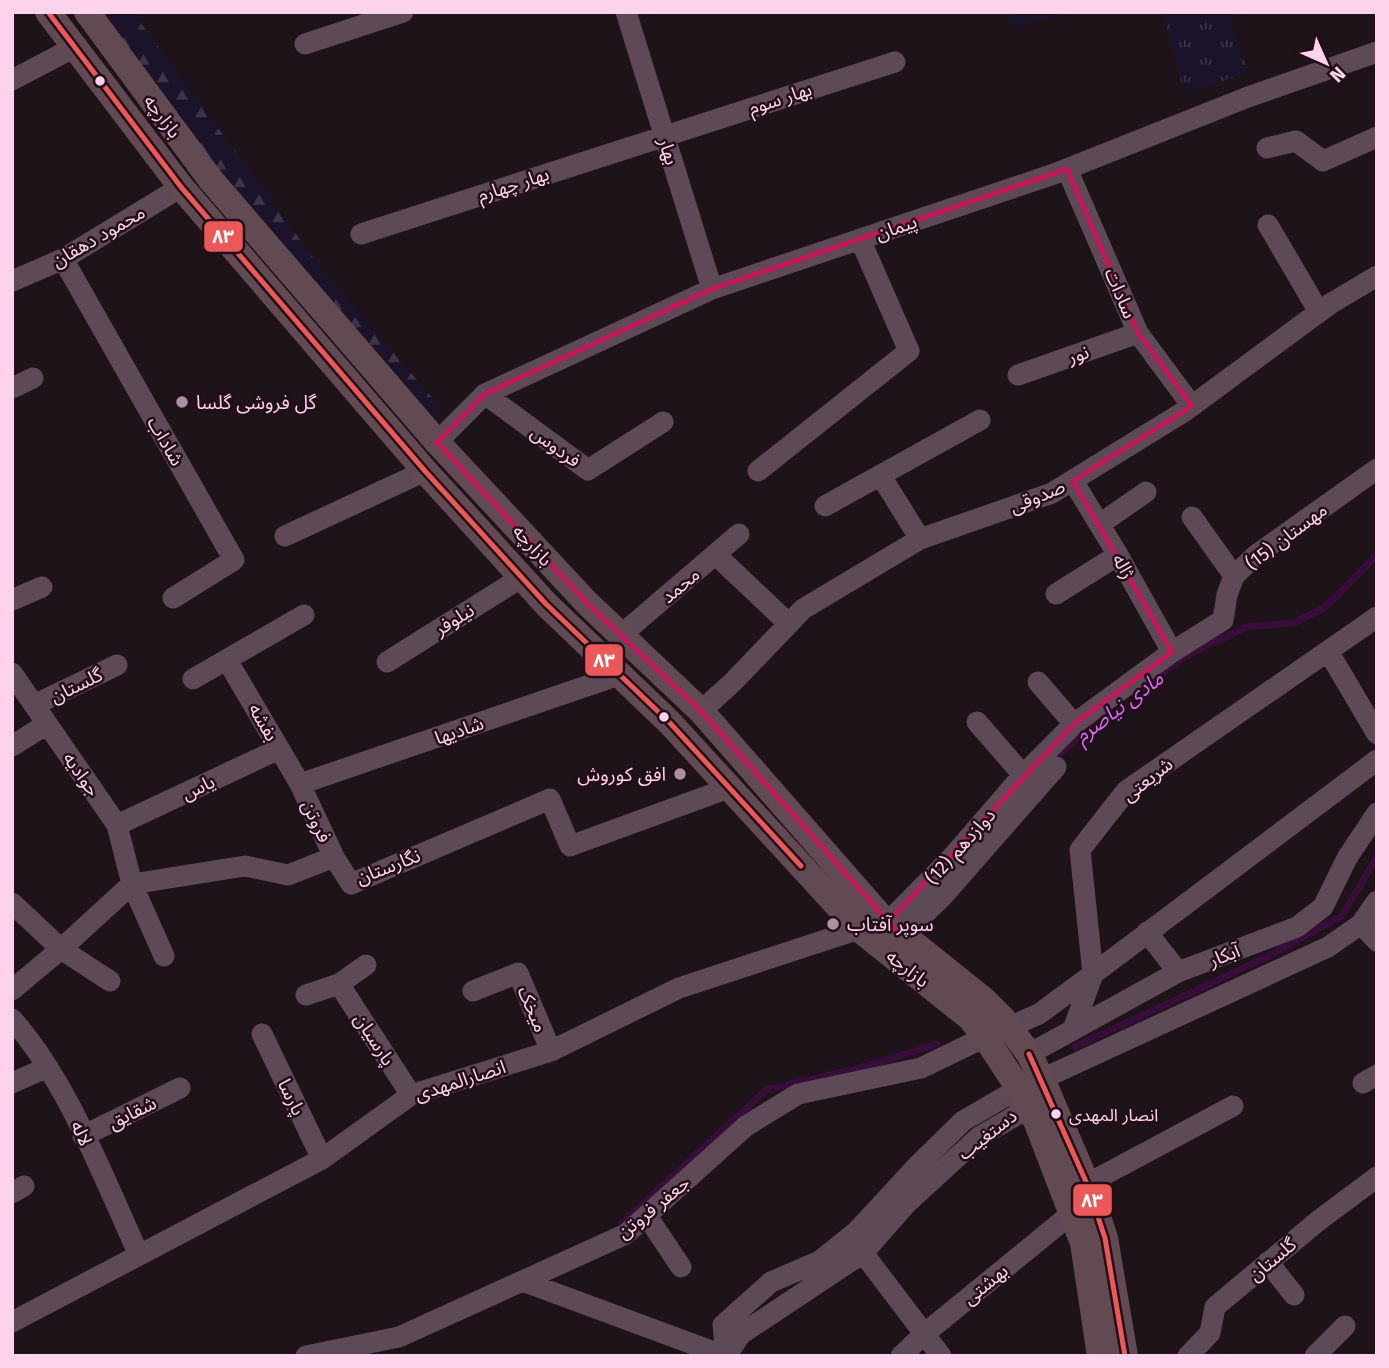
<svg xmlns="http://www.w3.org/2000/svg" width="1389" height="1368" font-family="'Fira Sans','Noto Sans Arabic',sans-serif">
<defs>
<pattern id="grass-tufts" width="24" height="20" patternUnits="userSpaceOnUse" patternTransform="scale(1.75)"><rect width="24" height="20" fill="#1a1329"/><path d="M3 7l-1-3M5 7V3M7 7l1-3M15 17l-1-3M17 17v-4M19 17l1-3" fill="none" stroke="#3c3448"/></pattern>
<pattern id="forest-firs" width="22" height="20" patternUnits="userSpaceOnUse" patternTransform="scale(1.75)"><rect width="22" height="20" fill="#1a1329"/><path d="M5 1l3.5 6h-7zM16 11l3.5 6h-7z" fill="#3c3448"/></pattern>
</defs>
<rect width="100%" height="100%" fill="#1e1319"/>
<!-- grass -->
<path fill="url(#grass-tufts)" d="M1007 12H1077L1013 28Z
M1163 12H1227L1248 73 1184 93Z"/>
<!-- forest -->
<path fill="url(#forest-firs)" d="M99 12H133L323 271 442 409 431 429 257 232Z"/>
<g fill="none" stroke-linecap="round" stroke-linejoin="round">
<!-- stream -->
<path stroke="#370e3a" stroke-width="7" d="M1140 689 1187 655 1246 627 1293 623 1322 609 1336 597 1377 555
M1051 762 1093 723
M1075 1047 1267 957 1342 916 1377 857
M621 1224 766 1090 856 1069 937 1044"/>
<!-- minor -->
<path stroke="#5e4956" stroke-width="21" d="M626 12 712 289
M305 44 403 12
M12 80 75 47
M1267 148 1296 141 1323 161 1377 137
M1067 169 1138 333 1192 406
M1268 225 1319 312
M361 234 895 62
M63 259 234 560 173 598
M12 281 63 259 181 187
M1018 375 1138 333
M12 388 33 378
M485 394 588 470 663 422
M437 442 485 394 712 289 1054 174 1248 97 1377 52
M758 471 909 351 860 239
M881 476 920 539
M1073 481 1118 555 1172 652
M825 506 980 420
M1192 517 1234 576
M1100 524 1146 492
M285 536 425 471
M715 554 789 624
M1056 594 1118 555
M12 600 42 587
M621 635 739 534
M1328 651 1377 734
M227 660 300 784 334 857
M387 662 522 577
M12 673 117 825 132 884 164 956
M193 679 304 615
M1038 682 1074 724
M34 705 117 665
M701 711 733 682 803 609 920 539 1052 493 1185 411 1330 304 1377 276
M977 722 1023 775
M12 746 47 724
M1056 767 942 897 905 933 895 929 889 921 953 856 1023 775 1074 724 1172 652 1223 620 1227 595 1234 576 1256 555 1377 469
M300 784 619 675
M117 825 279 749
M12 903 61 949 110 981
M1361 924 1377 941
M1147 932 1178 972
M339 984 411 1095
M12 990 61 949 132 884 245 866 288 875 334 857 351 884 550 799 570 846 729 788
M473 991 518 973 551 1051
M306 995 339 984 366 965
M12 1019C68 1082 104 1179 139 1255
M1009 1027 1039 1014 1093 974 1080 850 1126 791 1377 617
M1074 1027 1093 974 1377 760
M262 1034 322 1159
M1029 1054 1178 972 1297 927 1323 907 1347 858 1377 813
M1042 1079 1328 947 1361 924 1377 901
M12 1083 48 1067
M1363 1083 1377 1075
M1023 1095 1020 1113 979 1137 906 1204 863 1253 741 1334 726 1356 723 1325 771 1282 820 1261 856 1232 916 1167 963 1121 1006 1096Z
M83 1136 180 1088
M1087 1184 1233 1106
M12 1193 24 1186
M647 1216 681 1267
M863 1253 941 1356
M1268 1262 1294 1295
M525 1282 725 1356
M12 1322 322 1159 411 1095 551 1051 679 988 859 929
M306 1356 399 1337 626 1234 746 1126 798 1094 921 1068 985 1037
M901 1356 923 1335 1071 1214
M1188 1356 1210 1333 1215 1307 1318 1221 1377 1177
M1315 1356 1345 1326"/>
<!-- major -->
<path stroke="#624a52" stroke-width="26" d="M48 12 181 187 425 471 546 604 670 723 859 929 970 1018 985 1037 1023 1095 1037 1123 1083 1243 1100 1356
M87 12 211 180 437 442 587 603 701 711 883 919 984 1000 1004 1020 1029 1054 1042 1079 1087 1184 1105 1238 1125 1356"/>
<defs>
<path id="bus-1" d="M48 12 181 187 425 471 546 604 670 723 801 866
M1029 1054 1087 1184 1105 1238 1125 1356"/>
</defs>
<!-- bus-1 casing -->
<use href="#bus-1" stroke="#220f19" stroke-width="10"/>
<!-- bus-1 -->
<use href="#bus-1" stroke="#eb5858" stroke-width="5"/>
</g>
<!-- marked area -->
<path fill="none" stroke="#c2185b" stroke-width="5" stroke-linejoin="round" d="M1067 169 1138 333 1192 406 1073 481 1172 652 1074 724 889 921 895 929 701 711 587 603 437 442 485 394 712 289Z"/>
<!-- markers -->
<g fill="#fcd3eb" stroke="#220f19" stroke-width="2.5">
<circle cx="100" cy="81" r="6"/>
<circle cx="664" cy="717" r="6"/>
<circle cx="1056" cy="1114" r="6"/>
</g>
<g fill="#ae90a2" stroke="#220f19" stroke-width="2.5">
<circle cx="182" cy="402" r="7"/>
<circle cx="680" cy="774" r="7"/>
<circle cx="833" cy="924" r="7"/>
</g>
<g text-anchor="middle" stroke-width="5" stroke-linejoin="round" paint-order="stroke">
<!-- bus labels -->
<g font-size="17" fill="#fcd3eb" stroke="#220f19" text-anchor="start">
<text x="1069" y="1121">انصار المهدی</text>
</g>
<!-- street labels -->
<g font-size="19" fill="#fcd3eb" stroke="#220f19">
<text transform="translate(780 98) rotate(-18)" y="7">بهار سوم</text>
<text transform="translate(163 116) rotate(53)" y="7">بازارچه</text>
<text transform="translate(669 151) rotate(73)" y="7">بهار</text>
<text transform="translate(513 184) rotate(-18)" y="7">بهار چهارم</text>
<text transform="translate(896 227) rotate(-19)" y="7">پیمان</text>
<text transform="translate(98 236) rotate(-30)" y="7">محمود دهقان</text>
<text transform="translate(1121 293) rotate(67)" y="7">سادات</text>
<text transform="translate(1078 354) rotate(-19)" y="7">نور</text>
<text transform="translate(166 441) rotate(60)" y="7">شاداب</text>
<text transform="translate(556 446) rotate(36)" y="7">فردوس</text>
<text transform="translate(1037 496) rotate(-23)" y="7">صدوقی</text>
<text transform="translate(1286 536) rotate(-37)" y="7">مهستان (15)</text>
<text transform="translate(533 545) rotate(47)" y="7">بازارچه</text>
<text transform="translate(1124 566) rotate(61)" y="7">ژاله</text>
<text transform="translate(680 585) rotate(-40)" y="7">محمد</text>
<text transform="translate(454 619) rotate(-32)" y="7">نیلوفر</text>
<text transform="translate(76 685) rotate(-26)" y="7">گلستان</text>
<text transform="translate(264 722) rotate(60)" y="7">بفشه</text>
<text transform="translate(459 730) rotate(-19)" y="7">شادیها</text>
<text transform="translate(82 774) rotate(55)" y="7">جوادیه</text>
<text transform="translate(1147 779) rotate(-38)" y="7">شریعتی</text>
<text transform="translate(198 787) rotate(-25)" y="7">یاس</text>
<text transform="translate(317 821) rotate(65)" y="7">فروتن</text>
<text transform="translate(960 846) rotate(-48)" y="7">دوازدهم (12)</text>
<text transform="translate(388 866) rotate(-21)" y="7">نگارستان</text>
<text transform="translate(1224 955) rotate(-21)" y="7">آبکار</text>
<text transform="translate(908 968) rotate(38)" y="7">بازارچه</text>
<text transform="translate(533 1009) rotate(67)" y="7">میخک</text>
<text transform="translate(375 1039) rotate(57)" y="7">پارسیان</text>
<text transform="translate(460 1080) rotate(-18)" y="7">انصارالمهدی</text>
<text transform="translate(292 1097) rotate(64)" y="7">پارسا</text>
<text transform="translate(132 1112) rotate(-26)" y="7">شقایق</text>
<text transform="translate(82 1133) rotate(65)" y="7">لاله</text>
<text transform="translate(987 1134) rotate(-38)" y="7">دستغیب</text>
<text transform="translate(653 1207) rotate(-39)" y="7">جعفر فروتن</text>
<text transform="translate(1272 1259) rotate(-40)" y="7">گلستان</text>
<text transform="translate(985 1284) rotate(-39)" y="7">بهشتی</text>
</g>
<!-- poi labels -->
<g font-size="19" fill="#fcd3eb" stroke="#220f19" text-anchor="start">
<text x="196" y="409">گل فروشی گلسا</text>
<text x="666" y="781" text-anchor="end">افق کوروش</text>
<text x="847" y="931">سوپر آفتاب</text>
</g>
<!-- water labels -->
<g font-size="21" font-style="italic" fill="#d469f4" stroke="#220f19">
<text transform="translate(1119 707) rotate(-37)" y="7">مادی نیاصرم</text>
</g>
</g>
<g stroke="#220f19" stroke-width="2.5">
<rect x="203" y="220" width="41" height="33" rx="7" fill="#eb5858"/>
<rect x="584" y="643" width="40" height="34" rx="7" fill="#eb5858"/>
<rect x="1072" y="1183" width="41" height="34" rx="7" fill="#eb5858"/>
</g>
<g font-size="19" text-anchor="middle" font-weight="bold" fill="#fff">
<text x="223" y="243">۸۳</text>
<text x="604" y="667">۸۳</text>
<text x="1092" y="1207">۸۳</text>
</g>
<!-- border -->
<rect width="1389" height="1368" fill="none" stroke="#fcd3eb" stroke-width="28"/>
<!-- north arrow -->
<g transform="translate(1326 63) rotate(135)" stroke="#220f19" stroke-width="5" paint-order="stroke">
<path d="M0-5L12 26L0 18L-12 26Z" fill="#fcd3eb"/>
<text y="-10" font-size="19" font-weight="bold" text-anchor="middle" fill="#fcd3eb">N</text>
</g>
</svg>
